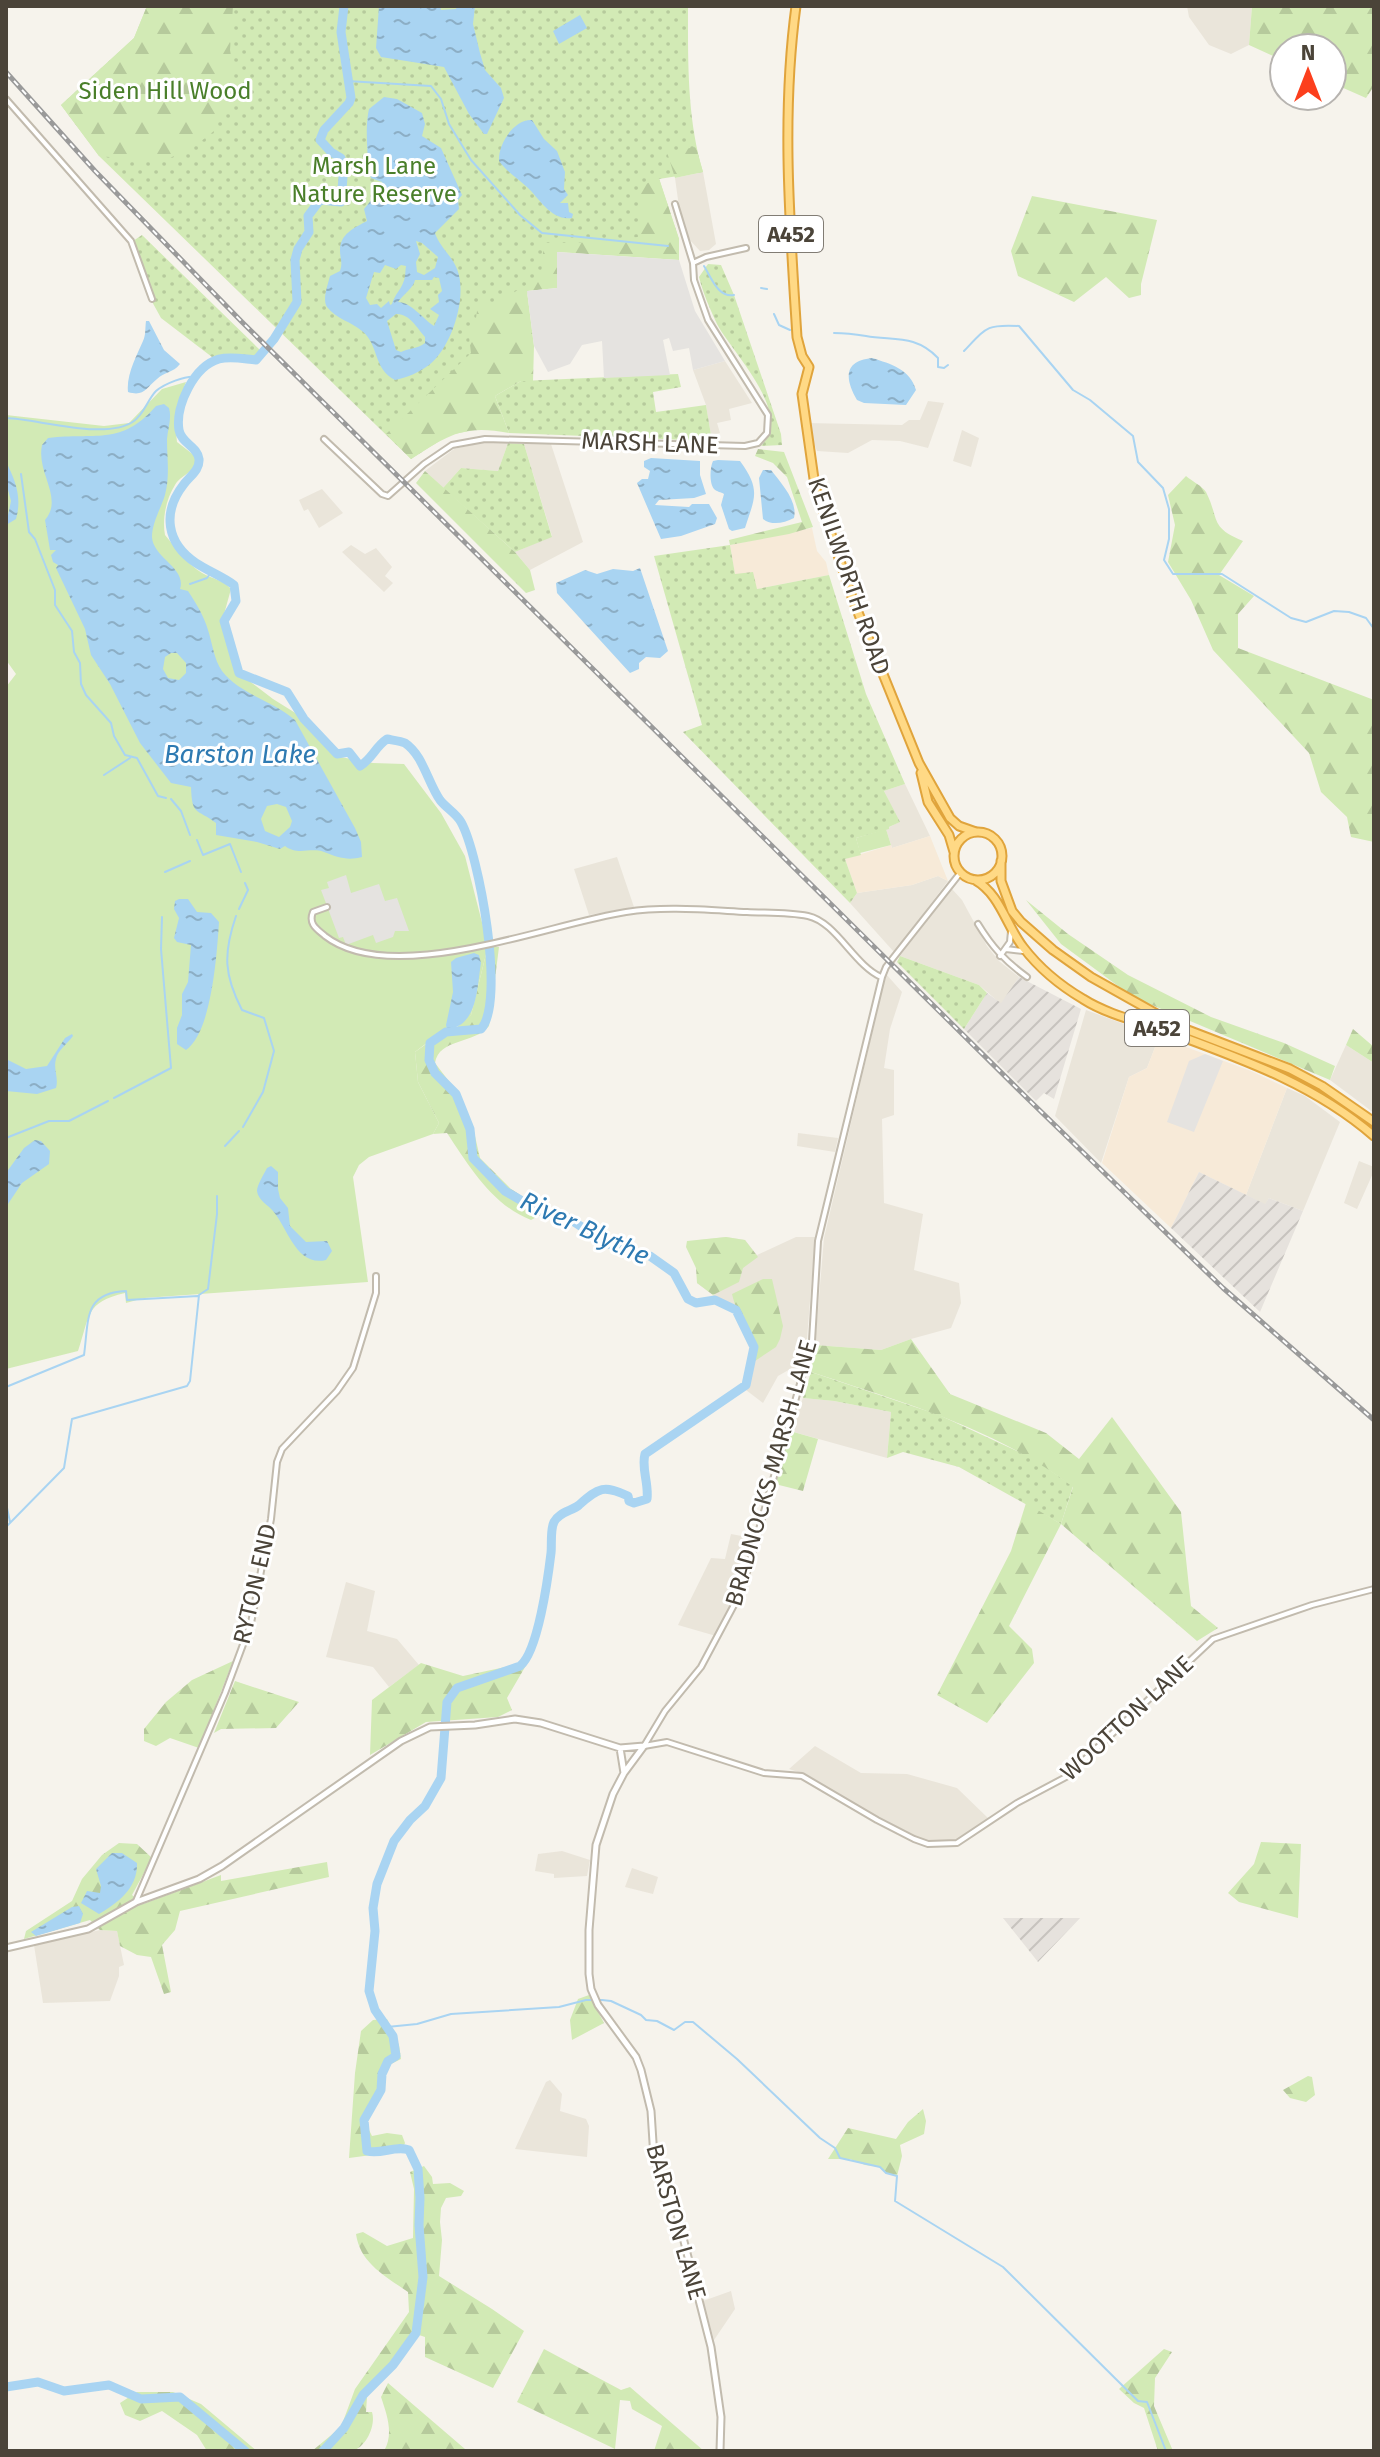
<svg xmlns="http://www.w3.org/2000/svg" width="1380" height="2457" font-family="'Fira Sans',sans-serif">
<defs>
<pattern id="industrial-furrows" width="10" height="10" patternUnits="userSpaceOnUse" patternTransform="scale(2)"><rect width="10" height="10" fill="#e6e2dd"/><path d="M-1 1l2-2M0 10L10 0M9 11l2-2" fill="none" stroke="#c7c3be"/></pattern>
<pattern id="green-dots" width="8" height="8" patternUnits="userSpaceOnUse" patternTransform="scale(2)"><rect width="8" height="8" fill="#d2eab5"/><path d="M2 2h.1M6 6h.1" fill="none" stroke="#b6ca9c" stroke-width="1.8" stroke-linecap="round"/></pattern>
<pattern id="forest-firs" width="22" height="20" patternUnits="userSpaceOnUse" patternTransform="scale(2)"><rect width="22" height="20" fill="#d2eab5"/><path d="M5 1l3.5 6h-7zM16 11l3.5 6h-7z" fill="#b6ca9c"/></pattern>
<pattern id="water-ripples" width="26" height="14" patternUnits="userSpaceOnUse" patternTransform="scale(2)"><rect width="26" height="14" fill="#a9d4f2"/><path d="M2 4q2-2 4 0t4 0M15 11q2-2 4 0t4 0" fill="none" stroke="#8caec5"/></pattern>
</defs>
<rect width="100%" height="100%" fill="#f6f3ec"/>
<!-- residential -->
<path fill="#eae5da" d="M1187 6H1252L1249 45 1231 54 1209 45 1189 17Z
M703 172 716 244 709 250 700 251 689 239 679 207 675 178Z
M725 361 752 403 729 409 731 420 717 423 720 433 711 435 706 405 693 370Z
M928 401 944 403 928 448 900 441 872 440 848 453 817 451 806 423 902 425 909 420H920Z
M962 430 979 438 971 467 953 461Z
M485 442 508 443 498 471 461 468 443 488 425 471 454 449Z
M524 444H551L583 542 530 570 515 552 552 536Z
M322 489 343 513 319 528 308 509 304 511 299 500Z
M351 545 365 554 376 548 392 567 385 576 393 583 384 592 342 552Z
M905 784 930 836 892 848 886 829 899 822 884 791Z
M617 857 634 907 589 915 574 869Z
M938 876 948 881 894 952 850 903 857 893 912 885Z
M952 889 962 900 987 946 999 961 1019 977 1001 1004 979 985 900 956Z
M886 974 902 992 890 1029 884 1068 894 1070V1115L882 1119 884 1203 923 1214 914 1270 959 1283 961 1303 951 1328 911 1339 881 1350 815 1345 824 1238Z
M1086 1010 1159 1037 1147 1068 1129 1077 1101 1163 1055 1116Z
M1346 1045 1374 1063V1113L1330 1080Z
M1287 1088 1305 1096 1340 1122 1303 1211 1269 1198 1265 1205 1246 1195Z
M798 1133 838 1138 835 1152 797 1146Z
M1359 1161 1374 1167V1171L1357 1209 1344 1203Z
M726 1237 745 1240 757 1255 796 1237H815L807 1339 801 1371 792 1368 778 1376 763 1403 742 1387 746 1384 752 1363 754 1347 748 1332 735 1310 720 1301H710L713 1295 697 1283 699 1240Z
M803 1398 834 1401 891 1412 887 1458 790 1431Z
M731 1534 752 1538 739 1586 716 1636 678 1625 711 1558 725 1559Z
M346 1582 375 1591 367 1631 397 1639 419 1665 389 1687 373 1667 326 1657Z
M815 1746 861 1773 907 1774 957 1788 989 1819 961 1839 935 1843 924 1840 872 1814 807 1775 789 1769Z
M562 1851 590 1860 587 1876 554 1878V1874L535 1871 538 1854Z
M632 1868 658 1877 653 1894 625 1887Z
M100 1930 117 1931 124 1965 119 1967V1976L110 2001 43 2003 34 1945Z
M550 2080 562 2094 560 2111 586 2119 589 2126 587 2157 515 2149 546 2082Z
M731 2291 735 2309 714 2340 703 2301Z"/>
<!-- commercial -->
<path fill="#f7ead8" d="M812 528 817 551 826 562 829 575 757 589 735 575 730 545Z
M930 836 948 881 938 876 912 885 857 893 845 859 891 845 892 848Z
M1159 1037 1251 1071 1287 1088 1246 1195 1199 1172 1171 1228 1102 1163 1129 1077 1147 1068Z"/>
<!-- industrial -->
<path fill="url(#industrial-furrows)" d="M1019 977 1081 1009 1054 1099 1044 1093 1036 1101 964 1029 987 993 1001 1003Z
M1199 1172 1265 1204 1269 1198 1303 1211 1260 1312 1171 1228Z
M1003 1918H1080L1038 1962Z"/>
<!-- green -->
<path fill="url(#green-dots)" d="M147 6H688C688 62 687 118 703 172L659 179 679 239 557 251V288L529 289 485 428 449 435 411 459 99 156 61 105 134 38Z
M142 235 260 350 253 357 231 355 212 357 161 318 150 298 133 241Z
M708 264 721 265 734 295 781 434 782 445 761 446C794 413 733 354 717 324 710 309 703 293 699 277Z
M678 374 681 387 653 392 656 412 706 405 712 441 509 433 495 396 521 381Z
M508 443 524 444 552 537 515 552 443 488 461 468 498 471Z
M730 545 735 574 753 572 757 589 829 575 866 694 905 784 884 791 900 822 889 827V829L856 838 861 855 845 859 857 893 850 903 683 732 702 725 654 556Z
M900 956 979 985 987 993 964 1029 897 962Z
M811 1372 939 1415 1032 1458 1073 1486 1061 1524 959 1467 903 1452 887 1458 891 1412 834 1401 803 1398Z"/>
<!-- forest -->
<path fill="url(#forest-firs)" d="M147 6H233L230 50 233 67 225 105 214 131 191 149 160 162 99 156 61 105 134 38Z
M1252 6H1374V86L1366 98 1332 83V48H1284V61L1249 45Z
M696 147 703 172 675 178 667 152Z
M659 178 679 239V260L557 252V288L527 291 534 346 533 381H521L495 396 509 433C464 424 448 435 411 459L386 434 471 353 468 328 476 318 478 304 500 301 541 276 544 243H576L638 237 641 221 639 187Z
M1032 196 1157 220 1141 284V295L1129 298 1106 277 1074 302 1018 276 1011 251Z
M758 449 784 452 813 527 789 534 730 545 729 540 802 522 787 477 773 463 755 456Z
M425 471 515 552 530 570 535 590 526 593 416 483Z
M1186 476C1192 481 1202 486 1206 492 1220 520 1209 527 1243 541L1219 575 1254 596 1238 614V648L1374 700V842L1351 837 1347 817 1321 792 1309 753 1213 650 1191 600 1168 562 1175 525 1168 495Z
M1026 900 1068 934 1128 975 1211 1017 1284 1043 1335 1066 1330 1080 1133 997 1061 944Z
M488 946 499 947 489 1026C475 1044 439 1038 435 1063L451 1084 472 1123 480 1158 511 1189 546 1212 531 1220C492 1205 469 1166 447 1133L433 1134 439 1123 418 1082 415 1052 447 1029 456 1028 471 1015Z
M1353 1029 1374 1047V1063L1346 1045Z
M726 1237 745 1240 758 1257 743 1268 739 1282 713 1295 697 1283 696 1268 686 1247 687 1241Z
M763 1279H772L783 1326 780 1339 776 1347 752 1363C755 1335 738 1321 732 1294Z
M911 1339 950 1394 1046 1433 1079 1459 1112 1417 1181 1512 1191 1606 1218 1628 1197 1641 1061 1524 1009 1626 1032 1649 1034 1663 987 1723 937 1695 1011 1551 1026 1503 1061 1524 1073 1487C996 1428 901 1402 811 1372L815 1345 881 1350Z
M790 1431 818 1439 803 1491 775 1484Z
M233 1661 199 1748 170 1738 156 1746 144 1741V1729L166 1702 192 1680Z
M528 1662 507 1698 512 1710 498 1717 426 1722 370 1755 372 1700 421 1663 463 1676Z
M235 1681 299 1702 276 1728 221 1729 214 1733Z
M1261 1842 1301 1844 1298 1918 1239 1902 1228 1893 1254 1864Z
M119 1843 137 1844 152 1858 132 1895 143 1904 221 1875V1881L327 1862 329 1877 180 1911 175 1930 162 1945 171 1992 164 1994 151 1957 137 1955 120 1946 117 1931 100 1930 90 1920 24 1939 26 1931 72 1901 82 1879 102 1855Z
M589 1995 604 2023 572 2040 570 2020 578 1999Z
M387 2019 399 2045 401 2059 381 2069 378 2081 381 2090 364 2120 372 2136 387 2133 402 2135 405 2143 402 2151 349 2158 355 2073 361 2031 373 2020Z
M1308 2076 1312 2077 1315 2095 1306 2102 1290 2098 1283 2090Z
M923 2109 926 2121 924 2134 900 2145 902 2156 897 2176 886 2173 880 2167 865 2165 850 2159H828L848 2128 896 2139 908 2122Z
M424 2166 432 2177 433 2184 450 2183 464 2191 461 2196 446 2198 441 2208 440 2222 442 2240 439 2276 492 2309 524 2331 493 2388 425 2357V2337L413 2333 367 2397 366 2412H372C376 2425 367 2446 353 2451 342 2455 323 2451 312 2451L341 2427 355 2389 409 2312 408 2292C385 2276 360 2263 356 2234L363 2232 387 2246 413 2238 414 2189 410 2172Z
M544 2349 621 2390 630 2387 704 2451H654L662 2426 632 2409 630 2401 620 2400 615 2449 517 2402Z
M1164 2349 1172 2352 1155 2378 1154 2406 1173 2451H1158L1144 2408 1134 2403 1119 2389Z
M388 2383 465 2449 384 2451C394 2434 387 2415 381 2397Z
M137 2392H173L201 2404 257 2451H207L197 2435 162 2411 140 2421 125 2415 120 2403Z"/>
<!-- pitch -->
<path fill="#d2eab5" d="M186 382C178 403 174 420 177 442L195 456C198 473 182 473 175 485 166 499 162 519 165 535 176 548 187 564 202 573 212 579 224 580 231 589L221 625 240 674 273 699 305 719 335 756 373 763 404 764 441 813 465 856 488 946 471 1015C463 1028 453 1025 443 1032 433 1038 424 1045 415 1052L418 1082 439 1123 433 1134 369 1157 359 1165 353 1177 368 1282 144 1298 126 1303 125 1293C85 1302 90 1316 78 1351L6 1369V687L16 674 6 660V415L104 426 129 423 162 389Z
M886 829 891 845 860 853 856 838Z"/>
<!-- parking -->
<path fill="#e5e3e0" d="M557 252 679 260 695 311 725 361 693 370 689 348 673 351 669 338 663 340 670 375 604 378 602 341 582 345 570 364 548 372 534 346 527 291 557 288Z
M346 875 351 893 379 884 385 901 397 898 409 931H395L393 937 376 943 373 935 346 945 343 937 339 938 321 890 329 888 327 882Z
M1205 1054 1223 1061 1194 1132 1167 1122 1189 1061Z"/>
<!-- water -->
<path fill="url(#water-ripples)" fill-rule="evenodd" d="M379 6H440L441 10 456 9 457 6H475L473 24 480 53 485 70 501 88 504 98 487 134H484L469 114 444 67 381 57 376 48Z
M580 15 587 28 559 44 553 31Z
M384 97 397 99 422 113 425 124 422 136 441 148 462 195 458 200 459 209 435 233C439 246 452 256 457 269 468 296 452 347 429 365 420 372 406 378 395 380 373 369 379 344 362 331 352 322 336 319 327 307 322 300 328 284 330 276L340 271C343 262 340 259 340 250 340 234 354 228 367 221L364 209 383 186 382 182 371 178C367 163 365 125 369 109ZM416 241 422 243 438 257 435 268 424 275 417 272 416 262 420 254ZM385 265 396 269 401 265 406 266C405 271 406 277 403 283 400 291 395 294 392 304L390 305 389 301 381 308 377 304 370 305 366 298 374 272 380 273ZM434 277 439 278 442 291 438 295 439 302 430 309 439 315 434 326C423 319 411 302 398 302 403 295 414 287 415 280H432ZM396 314C409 313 417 328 425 337V343C417 349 409 348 401 352L396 350 387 321Z
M532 120 544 139 557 151 565 172 564 189 568 195 560 203H568L569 212 573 214 572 218C551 221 540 199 527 187 517 178 508 173 499 161 498 144 514 119 532 120Z
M146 321H149L164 350 180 364C173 373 164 372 157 379 146 388 144 397 128 392 126 375 137 355 143 341 146 335 145 328 146 321Z
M872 358C891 364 910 369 916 390L906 405 864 403 857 400C845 379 843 361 872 358Z
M164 404 169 408C172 418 168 428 167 439 167 458 170 476 165 495 161 508 152 523 152 537 153 558 187 568 180 589L188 591C196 603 204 616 208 630 212 642 214 660 222 671 241 695 272 700 295 720L355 828 361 842 362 857C347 861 337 857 324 852 310 847 298 856 285 846L280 849 257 842 216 835V823C196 808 192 816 191 787L171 783 140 743 110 684 91 655 85 629 56 568 58 565 53 562 51 555 56 550H50L45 520C64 498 36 473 42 445L48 438 57 437C101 434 124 443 156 406ZM171 653H177L186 663V673L179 680 168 678 163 669 165 657ZM277 804 286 807 292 821 290 827 279 837 265 831 261 819 267 806Z
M651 458 700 461V475L706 494 694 498 659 500 655 505 689 507 692 504H709L717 518 715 524 681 536 661 539 637 483 642 479H648L650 471 644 467V461Z
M718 460 740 461C761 490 755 497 745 528L732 531 729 529 721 505 724 494C721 492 717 492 714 489 709 483 710 467 713 461Z
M6 462C16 481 22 498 16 519L6 525 11 501 6 482Z
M763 470H771C781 483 798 501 794 518 784 523 772 526 763 519L759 478Z
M640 568 668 651 660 658 646 657 639 663V669L630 673 557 593 556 583 585 570 597 574 613 569 633 571Z
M179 899H188L197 912 211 913 219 922C217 953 212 1032 186 1050L177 1044V1028L182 1015V994L188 982 191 945 177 942 174 938 179 918 174 909 175 901Z
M474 953 479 955 481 963C477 986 478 1027 447 1029L446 1025 453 992 451 962 456 958Z
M72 1034 73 1036C67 1044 58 1050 56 1059 53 1069 59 1078 56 1088L37 1094 6 1091V1059L26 1069 47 1066 65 1038Z
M35 1140 41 1141 50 1151 49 1164 22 1183 6 1207V1173L24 1148Z
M271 1166 278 1172V1189L280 1198 288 1208 290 1226 306 1242 327 1241 332 1251 326 1260C296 1267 288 1228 273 1211 268 1205 258 1200 257 1191 257 1185 264 1174 267 1168Z
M112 1853H122L137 1863C138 1888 118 1903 99 1914L81 1903 87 1891 100 1893 101 1886 96 1869Z
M79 1906 83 1914 80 1923 36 1936 31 1932 72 1907Z"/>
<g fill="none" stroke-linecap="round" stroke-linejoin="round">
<!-- stream -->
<path stroke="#a9d4f2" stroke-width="2" d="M347 81 431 86 441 99 449 124 471 160 520 215 542 233 668 246
M704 266C711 277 718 298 734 295
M761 288 767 289
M774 314 779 325 790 330
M834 333C845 333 854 334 866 336 893 341 915 334 938 358V367L944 368 948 365
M964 351C986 328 986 324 1019 326L1073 390 1090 400 1133 436 1138 462 1163 488 1169 509V539L1164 560 1173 574H1222L1291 618 1306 622 1334 611 1349 612 1366 618 1374 629
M6 418C39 419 106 441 134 421 144 414 148 399 156 391 164 384 186 375 196 377
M21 474 29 532 35 539 55 590V605L72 631 74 652 80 663 81 684 86 695 111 723 114 736 125 755 137 758 158 796 166 798
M190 584 207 578 212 571
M104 775 130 758
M171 799 181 811 190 835
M197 840 203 855 230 844 241 872
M165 872 190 861
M239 909 248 890 245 883
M236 916C223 954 224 975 242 1010L264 1018 274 1051 263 1092 243 1127
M114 1098 171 1068 161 949 162 917
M6 1138 49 1121H69L108 1101
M225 1146 239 1131
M6 1387 84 1355C89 1320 83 1293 126 1291L127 1300 198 1296
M6 1503 10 1522
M6 1527 64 1468 72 1419 187 1386 190 1381 199 1295 208 1289 217 1214V1196
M387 2027 417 2024 451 2014 559 2007 586 2000H602L611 2001 641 2015 646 2020 657 2021 674 2030 685 2022H693L737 2059 820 2138 835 2148 840 2158 880 2167 886 2173 897 2176 895 2201 1003 2267 1138 2401 1147 2402 1166 2451"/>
<!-- river -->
<path stroke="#a9d4f2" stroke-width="9" d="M6 2387 38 2382 64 2391 109 2385 141 2399 180 2397 245 2451
M323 2451 344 2428 363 2395 393 2365 416 2333 423 2277 419 2225 420 2198 418 2169 409 2150C395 2145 381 2155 367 2151L364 2120 381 2090 382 2074 388 2061 396 2056 393 2036 375 2010 369 1991 375 1931 373 1908 377 1884 394 1841 410 1820 425 1806 441 1778 447 1702 457 1688 520 1666C538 1652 548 1578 551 1553 552 1545 550 1530 554 1522 559 1512 572 1511 579 1505 599 1487 604 1485 628 1496L629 1501 634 1503 647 1499C649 1483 641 1468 645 1454L746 1385 754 1347 736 1310 715 1300 696 1303 688 1299 674 1273 650 1256 608 1244 568 1218 544 1213 529 1205 505 1191 473 1158 470 1129 456 1094 435 1073 429 1060 430 1043 446 1032 481 1029C506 1002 479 854 461 822 456 813 446 808 440 800 428 783 423 755 405 743 401 741 392 740 387 739 375 747 372 759 360 766L349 752 337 754 304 719 287 692 239 673 224 621 236 601 234 585C222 576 208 571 196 563 166 543 162 512 184 484 190 476 200 470 199 459 198 447 181 443 179 430 175 406 194 366 219 359 231 356 244 359 256 360L274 339 297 302 295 260 298 249 309 232 308 216 320 200 341 202 343 177 341 158 331 152 320 140 324 130 349 103 351 98 341 32 344 6"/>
<defs>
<path id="minor" d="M6 99 131 241 152 299
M693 263 706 257 746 248
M324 439 382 494 388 496 424 464 452 445 485 439 745 446 758 443 767 433 768 415 708 320 694 280 693 263 675 204
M327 907 313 912C308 924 317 929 325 936 392 988 547 924 626 912 665 906 707 910 747 912 767 913 788 912 808 916 836 922 854 965 881 977
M978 924C992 947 1005 961 1027 977
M1006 949 1023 951
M1000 956 1010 942 1011 931
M644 1746 665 1711 701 1667 742 1590 812 1341 818 1241 882 977 886 967 961 872
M644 1746 667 1742 764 1773 802 1776 877 1820 914 1839 928 1844 957 1843 1017 1803 1066 1777 1213 1639 1312 1605 1374 1589
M136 1901 225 1693 251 1623 271 1519 277 1462 282 1449 337 1391 353 1368 376 1293V1276"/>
<path id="tertiary" d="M644 1746 624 1773 613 1794 596 1845 589 1930V1974L591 1989 598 2005 636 2057 641 2070 651 2111 654 2158 677 2214 711 2347 721 2417 720 2451
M620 1748 624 1773
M6 1948 88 1929 136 1902 199 1879 222 1866 401 1741 430 1727 475 1725 515 1719 541 1723 620 1748 644 1746"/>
<path id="trunk" d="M796 6C781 116 790 226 797 337L802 356 809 367 802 394 815 486 853 600 919 763 950 818 959 826 976 832
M921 773 928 802 949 835 954 852
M954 856a24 24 0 1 1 48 0a24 24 0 1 1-48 0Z
M1001 861V881L1012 911 1021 922 1053 950 1091 977 1180 1027 1290 1069 1322 1086 1374 1122
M975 880C1000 894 1006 925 1023 947 1039 968 1061 986 1083 999 1108 1015 1141 1022 1169 1032 1242 1059 1314 1084 1374 1136"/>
</defs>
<!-- minor casing -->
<use href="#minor" stroke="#c2bbae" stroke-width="8"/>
<!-- tertiary casing -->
<use href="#tertiary" stroke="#c2bbae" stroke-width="9"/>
<!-- trunk casing -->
<use href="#trunk" stroke="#e0a43c" stroke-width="11"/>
<!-- minor -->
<use href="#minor" stroke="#fff" stroke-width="4"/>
<!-- tertiary -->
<use href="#tertiary" stroke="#fff" stroke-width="5"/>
<!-- trunk -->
<use href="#trunk" stroke="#ffd985" stroke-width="7"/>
<defs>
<path id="rail" d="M6 72 95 171 242 322 1028 1099 1223 1288 1374 1420"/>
</defs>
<!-- rail casing -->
<use href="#rail" stroke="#9a9a9a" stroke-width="5"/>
<!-- rail -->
<use href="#rail" stroke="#fff" stroke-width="2" stroke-dasharray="6" stroke-linecap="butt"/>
</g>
<g text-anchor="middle" stroke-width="6" stroke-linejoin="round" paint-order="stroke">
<!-- shield labels -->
<g fill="#fff" stroke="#817c74" stroke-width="2">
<rect x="759" y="216" width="64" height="36" rx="6"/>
<rect x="1125" y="1010" width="64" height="36" rx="6"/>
</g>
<g font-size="22" font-weight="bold" fill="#4b4439">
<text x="791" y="242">A452</text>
<text x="1157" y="1036">A452</text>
</g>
<!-- park labels -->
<g font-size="24" fill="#4a7f2a" stroke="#fff">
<text x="165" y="99">Siden Hill Wood</text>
<text x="374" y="174">Marsh Lane<tspan x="374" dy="28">Nature Reserve</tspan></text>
</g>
<!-- street labels -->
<g font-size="24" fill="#4b4439" stroke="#fff">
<text transform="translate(650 443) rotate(2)" y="8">MARSH LANE</text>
<text transform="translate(849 576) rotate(71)" y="8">KENILWORTH ROAD</text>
<text transform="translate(771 1473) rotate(-74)" y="8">BRADNOCKS MARSH LANE</text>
<text transform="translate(255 1584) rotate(-77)" y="8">RYTON END</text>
<text transform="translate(1127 1718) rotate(-43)" y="8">WOOTTON LANE</text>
<text transform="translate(676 2222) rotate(74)" y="8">BARSTON LANE</text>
</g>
<!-- water labels -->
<g font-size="26" font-style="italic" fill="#2e7ab2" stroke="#fff">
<text x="240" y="763">Barston Lake</text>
<text transform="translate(585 1228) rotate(25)" y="9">River Blythe</text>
</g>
</g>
<!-- border -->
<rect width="1380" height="2457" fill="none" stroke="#4b4439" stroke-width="16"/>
<!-- north arrow -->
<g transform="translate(1308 72)"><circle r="38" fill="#ffffff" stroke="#b7b4b0" stroke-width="2"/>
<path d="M0-6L14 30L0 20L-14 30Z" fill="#fc3f1d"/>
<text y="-12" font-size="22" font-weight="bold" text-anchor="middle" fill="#4b4439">N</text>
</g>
</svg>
